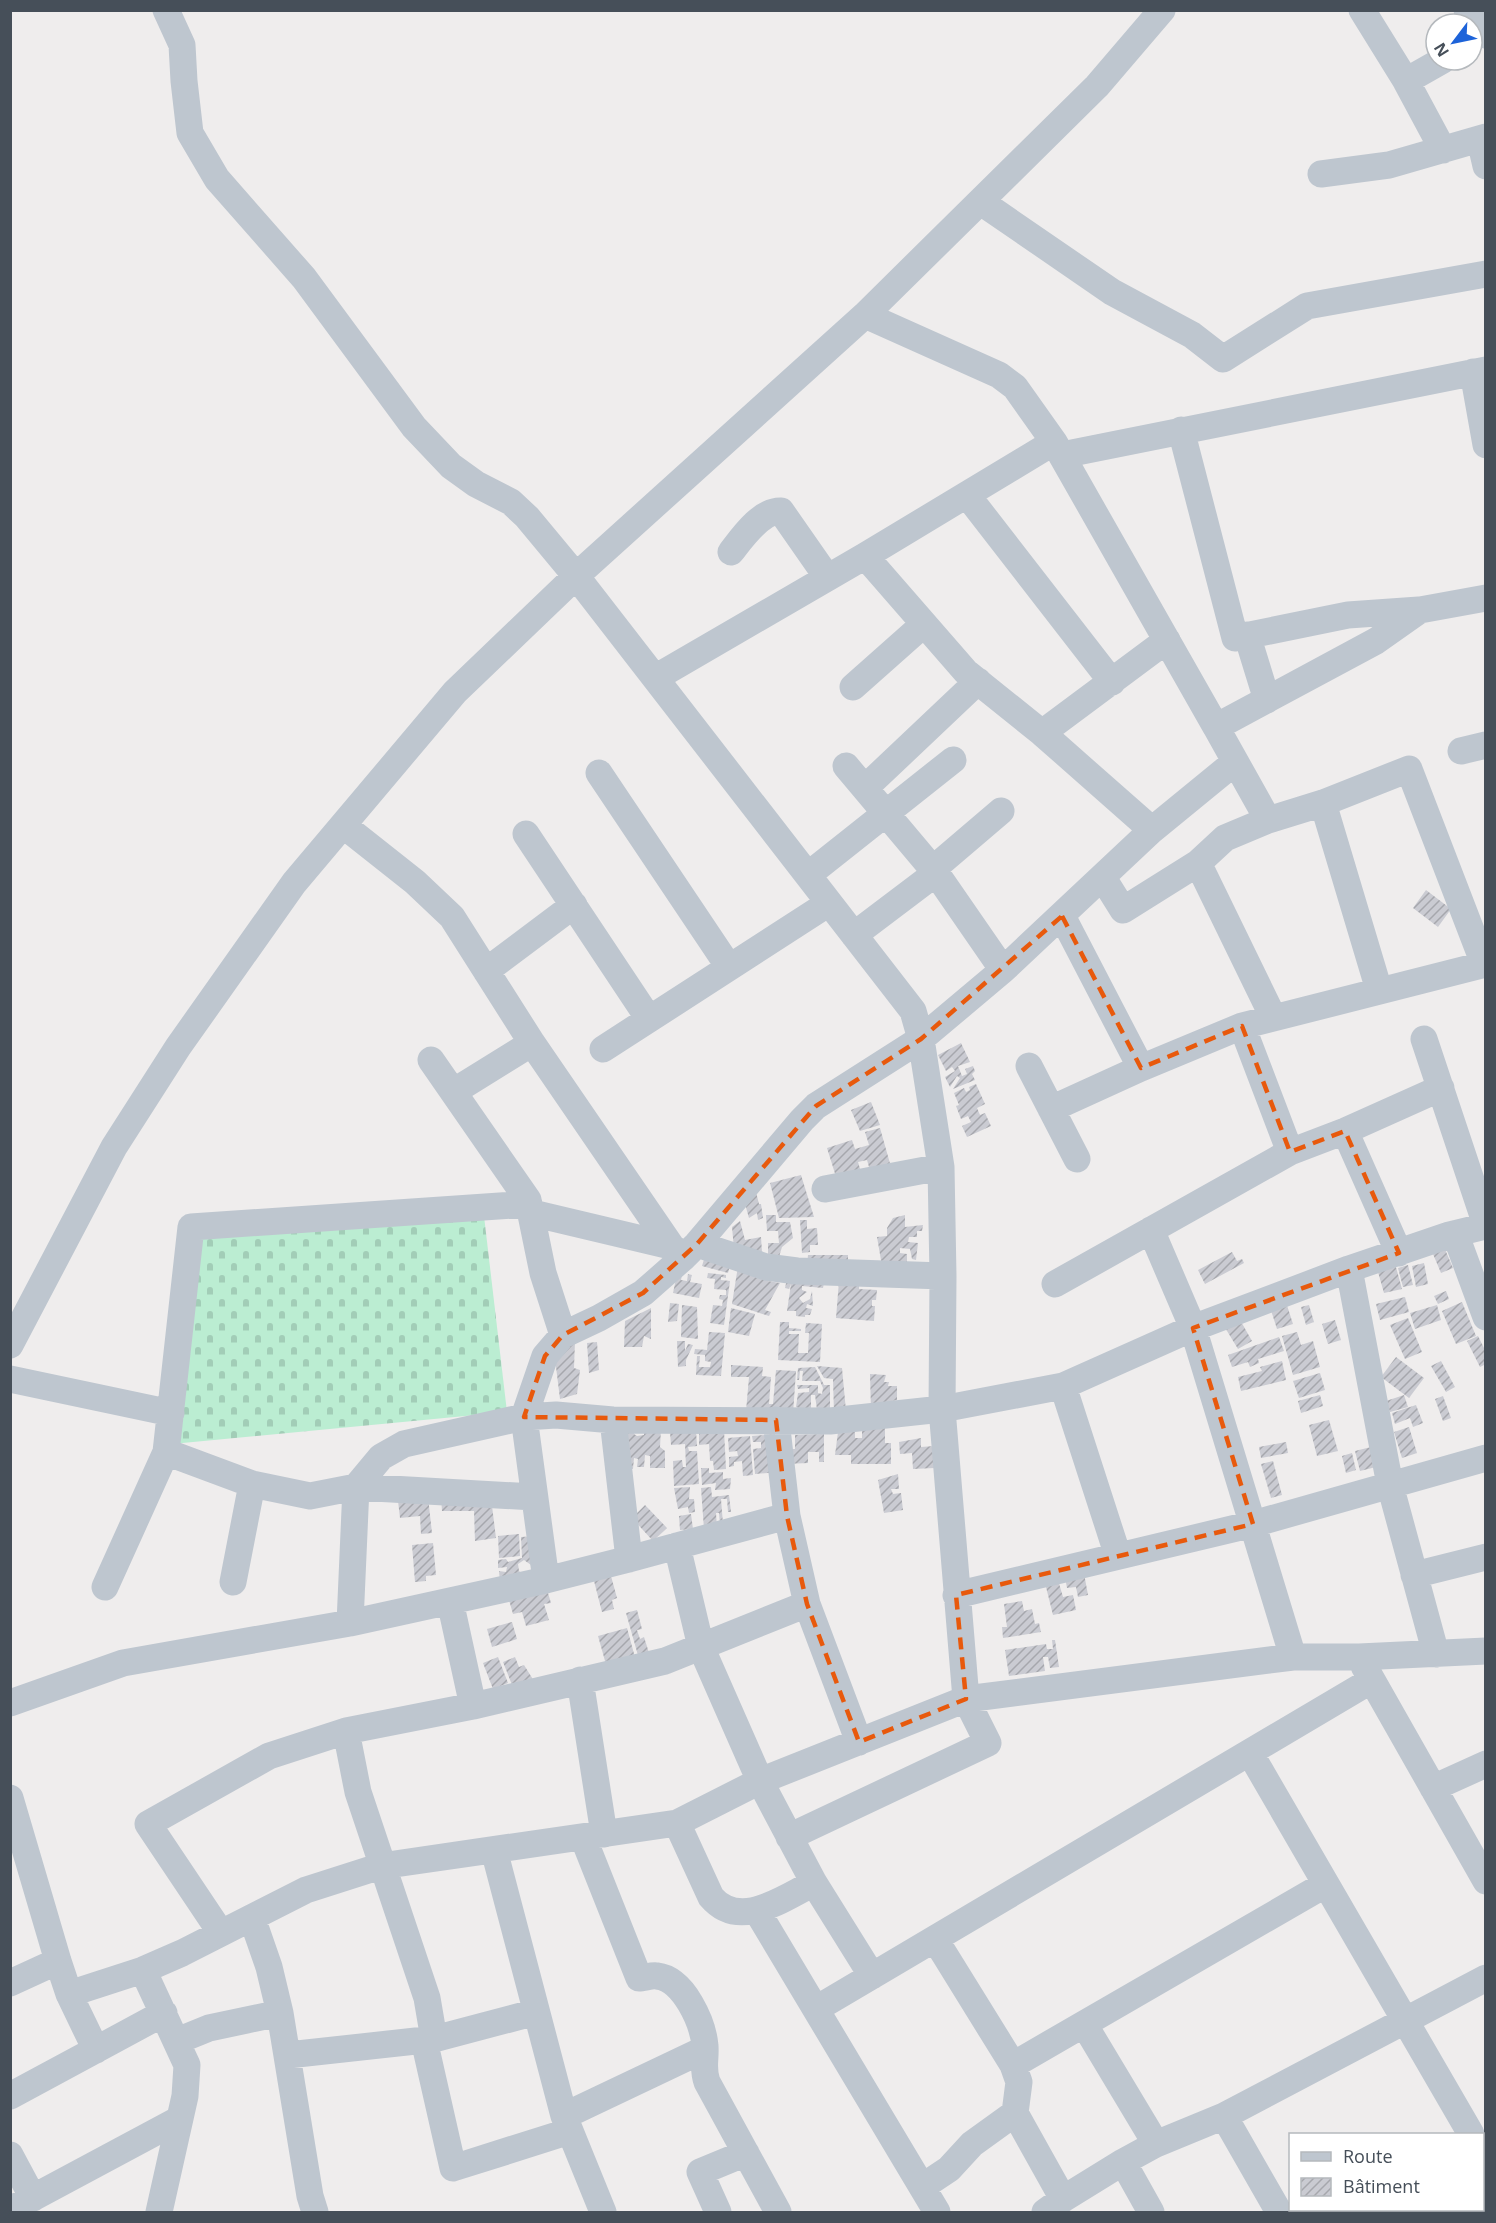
<svg xmlns="http://www.w3.org/2000/svg" width="1496" height="2223" font-family="'Open Sans',sans-serif">
<defs>
<pattern id="cemetery-stones" width="16" height="16" patternUnits="userSpaceOnUse" patternTransform="scale(1.5)"><rect width="16" height="16" fill="#bbedd2"/><path d="M2 7V4a2 2 0 0 1 4 0v3zM10 15v-3a2 2 0 0 1 4 0v3z" fill="#a2cdb7"/></pattern>
<pattern id="building-hatch" width="6" height="6" patternUnits="userSpaceOnUse" patternTransform="scale(1.5)"><rect width="6" height="6" fill="#cacbd2"/><path d="M-1 1l2-2M0 6l6-6M5 7l2-2" fill="none" stroke="#a6a7ad"/></pattern>
</defs>
<rect width="100%" height="100%" fill="#efeded"/>
<!-- cemetery -->
<path fill="url(#cemetery-stones)" d="M484 1216 507 1412 172 1444 198 1232Z"/>
<!-- building -->
<path fill="url(#building-hatch)" d="M1426 890 1451 909 1438 927 1413 908Z
M961 1043 970 1062 958 1066 962 1076 967 1074 965 1069 973 1066 975 1071 972 1074 975 1080 953 1089 960 1078 957 1076 950 1087 945 1077 955 1071 952 1067 946 1071 938 1055Z
M976 1084 985 1104 977 1108 980 1115 985 1113 991 1126 967 1137 962 1126 971 1122 968 1116 961 1119 956 1106 959 1105 954 1093 964 1088 966 1092 970 1090 969 1087Z
M871 1102 880 1125 860 1131 851 1110Z
M880 1128 891 1167 871 1174 867 1160 858 1162 861 1172 837 1180 827 1148 852 1140 855 1149 869 1145 865 1132Z
M801 1175 814 1217 779 1218 770 1183Z
M756 1192 759 1204H761L763 1218 758 1220 757 1213 749 1218 743 1197Z
M766 1215H776V1222H790L793 1238 782 1247 778 1260 768 1259V1243H779L778 1231H767Z
M905 1215V1227L923 1225 922 1231H917V1237H909L908 1242 918 1243 916 1260 912 1259 910 1249 900 1248V1253L907 1254V1264L882 1266 877 1237 887 1236V1228L893 1218Z
M800 1220H807V1229L817 1228 818 1245H810V1252L802 1253Z
M740 1221 745 1240 761 1237 762 1252 734 1249 732 1227Z
M1444 1247 1453 1268 1441 1273 1433 1254Z
M1232 1252 1237 1261 1242 1259 1244 1263 1205 1284 1198 1270Z
M808 1255H848V1267L807 1265Z
M705 1256 731 1262 728 1273 702 1266Z
M1394 1260 1402 1289 1384 1293 1376 1265Z
M1424 1263 1428 1284 1416 1287 1412 1266Z
M1408 1265 1413 1285 1403 1287 1398 1268Z
M738 1266 769 1279 768 1281 780 1283 765 1310 771 1312 769 1316 732 1304Z
M708 1273 726 1275V1278L721 1277V1280L730 1281 724 1325 710 1323 713 1305 722 1306 723 1300 719 1299 720 1295H726V1290L714 1289 715 1279 707 1278Z
M677 1274 682 1275 681 1280 687 1281 688 1274 692 1275 690 1282 702 1284 699 1298 673 1293Z
M787 1279 824 1283 823 1288 802 1286V1290L807 1292 799 1298 803 1303 810 1299 812 1291 813 1306 807 1304 806 1308 812 1309 810 1315H805V1317L796 1316V1311H787L791 1284 789 1289 785 1288Z
M839 1281 859 1282V1289L877 1290 876 1300H872V1306H875L874 1321 836 1318Z
M1446 1291 1449 1299 1438 1304 1434 1296Z
M1284 1296 1293 1324 1277 1329 1268 1301Z
M1405 1297 1409 1312 1380 1320 1376 1304Z
M1462 1302 1476 1336 1456 1344 1442 1311Z
M670 1303 679 1304 677 1321 668 1322Z
M682 1305 697 1307 698 1339 681 1337Z
M1309 1305 1314 1322 1306 1325 1301 1307Z
M1437 1305 1441 1320 1415 1329 1410 1313Z
M651 1308V1339L644 1336 642 1347H624L625 1321Z
M731 1308 755 1314 749 1336 728 1332Z
M1239 1318 1252 1341 1238 1349 1224 1326Z
M1408 1318 1422 1352 1405 1359 1390 1325Z
M1335 1320 1341 1340 1328 1344 1322 1324Z
M780 1322H789V1328L801 1329V1331H789V1334H799L798 1353H808L809 1333H805L806 1323 822 1324 820 1362 778 1360Z
M709 1332 725 1333 721 1376 696 1375 697 1356H700L699 1367H710L711 1362 705 1361V1355L694 1354 695 1349 707 1350Z
M1297 1332 1301 1345 1313 1341 1320 1367 1293 1375 1282 1336Z
M1478 1336 1486 1352V1364L1480 1367 1467 1341Z
M1279 1337 1284 1351 1258 1359 1259 1363 1250 1367 1248 1362 1232 1367 1228 1355Z
M575 1341 574 1368 580 1370 577 1394 560 1399 554 1351Z
M677 1341H685V1351L688 1344 693 1345 686 1360V1366L678 1367Z
M597 1342 599 1370 589 1373 587 1343Z
M1396 1357 1424 1378 1409 1398 1381 1377Z
M1282 1361 1286 1380 1241 1391 1238 1377 1262 1371 1260 1367Z
M1441 1361 1455 1387 1446 1392 1431 1366Z
M731 1365 763 1367 762 1376 771 1377 769 1404H773L776 1370 796 1371 793 1414 746 1411 749 1377H731Z
M817 1366 842 1368 846 1411 834 1414 833 1379 824 1378Z
M815 1367 824 1385H830V1409L817 1410 815 1395H811V1409H802L796 1407 798 1393 809 1392V1388L798 1389 797 1385H818V1393L822 1394 823 1388 820 1381H802L803 1371H800L799 1380H797L798 1368Z
M1320 1373 1325 1390 1299 1398 1293 1381Z
M870 1374 886 1375 884 1382H889L888 1386H897V1400L888 1402 871 1411Z
M1320 1395 1323 1406 1301 1413 1298 1401Z
M1404 1395 1408 1407 1390 1412 1386 1401Z
M1443 1396 1451 1418 1443 1421 1435 1399Z
M1416 1405 1423 1423 1413 1427 1410 1418 1395 1424 1392 1413Z
M1329 1420 1338 1451 1317 1456 1309 1425Z
M1409 1427 1417 1453 1402 1458 1394 1432Z
M862 1428H885V1443H891V1464H851V1455H835L838 1432H855V1438H862Z
M661 1429 660 1447 665 1451V1468H650V1456L645 1455 644 1467H637L638 1459 634 1458 633 1469 625 1468 621 1432 634 1430V1434L637 1436 644 1435V1433Z
M696 1430 697 1446 688 1447 689 1451H697L699 1484 674 1486 673 1461 682 1460 683 1467H686L685 1444 671 1445 670 1432Z
M724 1430 726 1469 714 1470 713 1461H710L709 1444 699 1445V1431Z
M775 1434 778 1472 755 1474 753 1449 761 1448V1442H753L752 1436Z
M824 1434V1462H819V1452H808V1463L786 1464 789 1449H795V1435Z
M750 1436 753 1475 743 1476 742 1461 734 1462V1466L729 1467V1457L738 1456 737 1451 729 1452 728 1438Z
M921 1438V1447L934 1446 935 1468 913 1469 912 1453 900 1454 899 1442Z
M1286 1442 1288 1453 1261 1458 1259 1447Z
M1375 1446 1380 1466 1360 1471 1355 1451Z
M1352 1453 1356 1470 1346 1473 1342 1456Z
M1273 1461 1282 1495 1271 1498 1261 1464Z
M701 1468H709V1473L723 1472V1479L731 1478 730 1489 715 1490 716 1483 702 1485Z
M898 1474 899 1489H891L893 1494 901 1493 903 1510 884 1513 878 1480Z
M690 1487 689 1499H694L695 1512 689 1513 688 1507 678 1509 674 1488Z
M711 1487 712 1497 729 1495 731 1512H728L727 1499H721L723 1524 720 1525 719 1513H716L717 1528 704 1529 701 1488Z
M428 1497 432 1533 421 1534 420 1516 400 1518 398 1501Z
M441 1497 492 1506 496 1538 475 1541 474 1511H442Z
M645 1505 667 1528 653 1541 632 1518Z
M691 1514 693 1529 680 1530 679 1516Z
M519 1534 520 1556 499 1558 498 1536Z
M536 1536 531 1565 524 1560 518 1564 519 1571 524 1576 500 1582 499 1571 506 1572 507 1567 498 1568V1560L506 1559 508 1562 522 1558 521 1537Z
M433 1543 436 1575 426 1576V1581L415 1582 412 1545Z
M1083 1568 1088 1595 1078 1597 1076 1587 1067 1588 1064 1572Z
M611 1576 617 1598 612 1600 614 1609 602 1612 594 1581Z
M1058 1580 1063 1597 1073 1595 1076 1610 1053 1615 1045 1583Z
M545 1583 551 1603 544 1604 549 1620 526 1626 522 1612 513 1614 507 1593Z
M1022 1601 1024 1611 1032 1609 1035 1624 1039 1623 1041 1632 1003 1638 1002 1627H1007L1004 1604Z
M637 1610 642 1629 637 1630 640 1639 644 1637 650 1656 639 1659 626 1613Z
M512 1622 517 1639 492 1647 487 1629Z
M627 1628 636 1661 607 1668 598 1636Z
M1052 1640H1055L1059 1667 1050 1668 1048 1657H1043L1045 1671 1009 1676 1005 1650 1046 1644 1047 1649H1053Z
M498 1657 508 1683 493 1689 483 1663Z
M515 1657 519 1667 524 1665 534 1681 514 1690 503 1662Z"/>
<g fill="none" stroke-linecap="round" stroke-linejoin="round">
<!-- minor -->
<path stroke="#bec6cf" stroke-width="27" d="M166 10 182 45 184 81 190 133 217 179 304 278 414 427 451 466 476 484 511 502 527 517 576 576 913 1011 921 1039 941 1167 943 1276 942 1409 966 1699 988 1743 789 1837
M1362 10 1406 81 1443 150
M1467 10 1485 35
M1406 81 1443 60
M1480 140 1486 166
M1321 174 1389 165 1486 137
M981 202 1112 292 1192 335 1223 359 1307 306 1486 274
M865 315 999 375 1015 387 1054 442 1216 727
M1473 372 1486 445
M1181 430 1235 638 1348 615 1419 610
M1062 455 1486 370
M967 495 1112 682
M731 552C742 538 761 510 781 511L827 577
M865 556 966 672 1042 733 1152 830
M1247 635 1267 700
M655 678 865 556 1054 442
M853 687 924 624
M1042 733 1167 640
M1461 751 1486 745
M846 766 936 873 1003 970
M599 773 729 967
M865 788 978 681
M1323 803 1379 990
M1268 820 1216 727 1376 641 1420 610 1486 598
M343 825 415 882 452 917 532 1043 671 1246 684 1257
M526 834 649 1019
M1198 863 1273 1017
M933 869 1001 811
M808 875 953 760
M1103 878 1123 910 1198 863 1225 838 1268 820 1323 803 1409 769 1484 964
M1062 916 1141 1068
M854 935 936 873
M486 971 574 905
M1242 1026 1290 1152
M1424 1039 1486 1225
M603 1049 829 903
M431 1060 528 1200 543 1273 563 1335
M1029 1066 1077 1159
M453 1092 532 1043
M1051 1109 1141 1068 1242 1026 1486 964
M1345 1131 1399 1253
M825 1189 941 1167
M532 1213 671 1246
M1151 1230 1193 1328 1293 1657
M1449 1235 1459 1244 1486 1317
M697 1244 766 1267 797 1271 943 1276
M1349 1269 1390 1485 1436 1654
M1055 1284 1290 1152 1345 1131 1441 1088
M10 1345 114 1147 178 1047 294 883 455 692 576 576 865 315 1097 86 1162 10
M10 1379 171 1413
M1063 1386 1118 1556
M613 1420 629 1559
M776 1420 787 1516 807 1604 859 1742
M166 1452 252 1484 310 1496 356 1487 534 1497
M677 1546 701 1647 760 1781 814 1883 872 1976
M1414 1575 1486 1557
M546 1580 524 1417 545 1356 563 1335 599 1318 643 1293 684 1257 697 1244 802 1120 816 1106 921 1039 1003 970 1152 830 1235 762
M233 1582 252 1484
M105 1587 166 1452 191 1227 529 1204
M956 1595 1253 1524 1486 1458
M450 1601 473 1706
M350 1623 356 1487 381 1457 404 1444 524 1417 556 1415 613 1420 830 1421 942 1409 1063 1386 1193 1328 1349 1269 1449 1235 1486 1226
M1364 1666 1486 1881
M580 1680 604 1834
M10 1703 123 1663 350 1623 546 1580 629 1559 787 1516
M346 1731 358 1792 427 1998 434 2039
M1250 1753 1471 2134
M1433 1788 1486 1764
M10 1798 58 1961 69 1994 96 2050
M677 1823 711 1897C740 1931 783 1898 814 1883
M583 1837 639 1978C644 1978 652 1975 657 1976 684 1979 703 2023 705 2046 706 2060 702 2068 707 2082L778 2212
M494 1850 564 2116 603 2212
M757 1911 937 2212
M252 1918 269 1967 280 2013 310 2196 315 2212
M221 1933 148 1824 269 1756 346 1731 473 1706 665 1661 807 1604
M935 1939 1013 2065 1019 2082 1015 2113 1063 2199
M143 1970 187 2065 185 2096 159 2212
M10 1983 58 1961
M69 1994 143 1970 182 1953 306 1890 381 1866 677 1823 760 1781 966 1699 1293 1657H1359L1486 1651
M816 2009 1372 1680
M1084 2024 1156 2144
M424 2040 453 2168 570 2131
M177 2041 209 2028 280 2013
M288 2055 434 2039 536 2012
M1013 2065 1326 1884
M10 2096 164 2013
M564 2116 705 2049
M1224 2116 1279 2212
M10 2155 33 2198
M1482 2155 1486 2161
M1123 2162 1151 2212
M922 2187 949 2169 972 2144 1015 2113
M10 2210 178 2120
M718 2212 700 2172 746 2153
M1045 2212 1063 2199 1123 2162 1156 2144 1224 2116 1486 1978
M1362 2212 1368 2210"/>
</g>
<!-- marked area -->
<path fill="none" stroke="#e8590c" stroke-width="4.5" stroke-dasharray="12 8" stroke-linejoin="round" d="M1062 916 1141 1068 1242 1026 1290 1152 1345 1131 1399 1253 1193 1328 1253 1524 956 1595 966 1699 859 1742 807 1604 787 1516 776 1420 524 1417 545 1356 563 1335 643 1293 697 1244 816 1106 921 1039Z"/>
<!-- border -->
<rect width="1496" height="2223" fill="none" stroke="#464f59" stroke-width="24"/>
<!-- legend -->
<rect x="1289" y="2133" width="195" height="78" fill="#ffffff" stroke="#b5b9bd" stroke-width="1.5"/>
<rect x="1301" y="2152" width="30" height="9" fill="#bec6cf" stroke="#b5b9bd" stroke-width="1.5"/>
<text x="1343" y="2163" font-size="18" fill="#464f59">Route</text>
<rect x="1301" y="2178" width="30" height="18" fill="url(#building-hatch)" stroke="#b5b9bd" stroke-width="1.5"/>
<text x="1343" y="2193" font-size="18" fill="#464f59">Bâtiment</text>
<!-- north arrow -->
<g transform="translate(1454 42) rotate(238)"><circle r="28" fill="#ffffff" stroke="#b5b9bd" stroke-width="1.5"/>
<path d="M0-4.5L10 22L0 15L-10 22Z" fill="#1d63d9"/>
<text y="-9" font-size="16" font-weight="bold" text-anchor="middle" fill="#464f59">N</text>
</g>
</svg>
